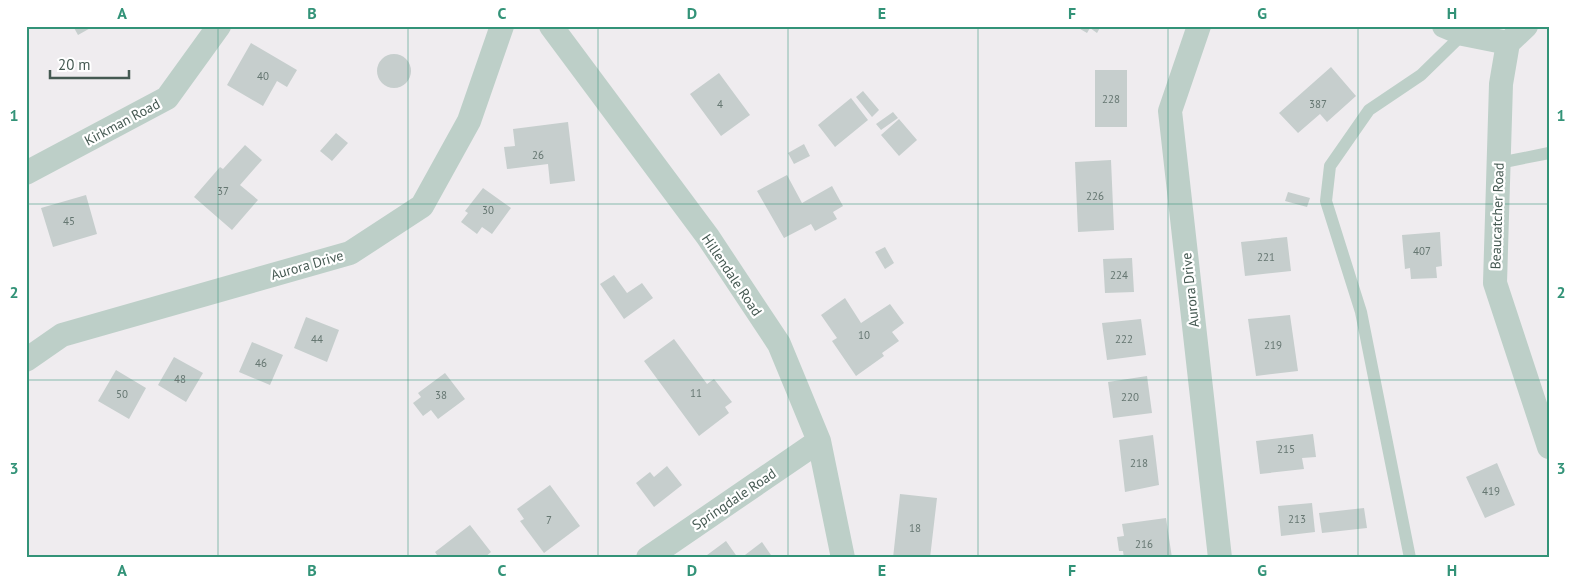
<svg xmlns="http://www.w3.org/2000/svg" width="1575" height="584" font-family="'PT Sans',sans-serif">
<rect width="100%" height="100%" fill="#efecef"/>
<!-- building -->
<path fill="#c6cecd" d="M73 26H94L78 35Z
M1075 26H1101L1097 33 1090 28 1087 33Z
M251 43 297 70 287 87 277 81 263 106 227 85Z
M377 71a17 17 0 1 1 34 0a17 17 0 1 1-34 0Z
M1331 67 1356 96 1327 122 1320 114 1298 133 1279 113Z
M1095 70H1127V127H1095Z
M719 73 750 115 721 136 690 94Z
M863 91 879 110 872 117 856 97Z
M851 98 868 120 835 147 818 125Z
M893 112 898 118 881 130 876 124Z
M899 119 917 140 899 156 881 135Z
M568 122 575 181 550 184 548 164 507 169 504 147 515 146 513 129Z
M336 133 348 143 332 161 320 151Z
M804 144 810 156 794 164 788 153Z
M245 145 262 160 240 185 258 200 232 230 194 197 220 167 223 169Z
M1111 160 1114 230 1078 232 1075 162Z
M787 175 802 203 832 186 843 206 833 212 837 219 815 231 811 224 784 238 757 191Z
M483 188 511 208 492 234 482 227 477 234 461 222 468 213 465 211Z
M1288 192 1310 198 1307 207 1285 201Z
M86 195 97 234 53 247 41 208Z
M1440 232 1442 266 1436 267 1437 278 1411 279 1410 268 1405 269 1402 235Z
M1287 237 1291 271 1245 276 1241 242Z
M885 247 894 263 885 269 875 252Z
M1132 258 1134 292 1105 293 1103 259Z
M614 275 627 293 642 283 653 298 624 319 600 284Z
M845 298 861 323 890 304 904 323 892 332 899 341 882 353 884 356 856 376 832 341 837 338 821 315Z
M1290 315 1298 371 1256 376 1248 319Z
M306 317 339 330 327 362 294 348Z
M1141 319 1146 355 1107 360 1102 323Z
M674 339 707 384 714 379 732 402 725 407 729 413 699 436 644 361Z
M252 342 283 355 270 385 239 372Z
M174 357 203 373 186 402 158 385Z
M116 370 146 388 129 419 98 401Z
M445 373 465 399 438 419 431 410 423 416 413 403 421 397 418 393Z
M1147 376 1152 413 1113 418 1108 382Z
M1313 434 1316 457 1302 458 1304 469 1260 474 1256 441Z
M1153 435 1159 485 1125 492 1119 440Z
M1497 463 1515 505 1485 518 1466 477Z
M667 466 682 485 654 507 636 483 650 472 654 477Z
M550 485 580 526 544 553 520 521 524 519 517 509Z
M900 494 937 498 930 558H893Z
M1312 503 1315 532 1281 536 1278 506Z
M1364 508 1367 528 1322 533 1319 513Z
M1166 518 1172 558H1124L1123 551H1119L1117 537 1124 536 1122 524Z
M470 525 491 552 484 558H439L435 552Z
M726 541 738 558H703Z
M762 542 773 558H741Z"/>
<g fill="none" stroke-linecap="round" stroke-linejoin="round">
<!-- service -->
<path stroke="#bdcfc8" stroke-width="12" d="M1499 163 1549 153
M1410 558 1361 312 1326 201 1330 166 1369 110 1421 75 1463 34"/>
<!-- minor -->
<path stroke="#bdcfc8" stroke-width="24" d="M551 26 708 237 779 344 819 441 843 558
M1199 26 1170 111 1220 558
M1444 26 1463 34 1508 43 1501 84 1495 283 1549 447
M1508 43 1526 26
M26 173 167 98 219 26
M26 360 62 335 350 253 422 206 469 121 502 26
M648 558 819 441"/>
</g>
<!-- grid -->
<path fill="none" stroke="#339378" stroke-width="1" stroke-opacity="0.55" d="M218 26V558M408 26V558M598 26V558M788 26V558M978 26V558M1168 26V558M1358 26V558M26 204H1549M26 380H1549"/>
<g text-anchor="middle" stroke-width="4.5" stroke-linejoin="round" paint-order="stroke">
<!-- number labels -->
<g font-size="11" fill="#657671">
<text x="263" y="80">40</text>
<text x="1111" y="103">228</text>
<text x="720" y="108">4</text>
<text x="1318" y="108">387</text>
<text x="538" y="159">26</text>
<text x="223" y="195">37</text>
<text x="1095" y="200">226</text>
<text x="488" y="214">30</text>
<text x="69" y="225">45</text>
<text x="1422" y="255">407</text>
<text x="1266" y="261">221</text>
<text x="1119" y="279">224</text>
<text x="864" y="339">10</text>
<text x="317" y="343">44</text>
<text x="1124" y="343">222</text>
<text x="1273" y="349">219</text>
<text x="261" y="367">46</text>
<text x="180" y="383">48</text>
<text x="696" y="397">11</text>
<text x="122" y="398">50</text>
<text x="441" y="399">38</text>
<text x="1130" y="401">220</text>
<text x="1286" y="453">215</text>
<text x="1139" y="467">218</text>
<text x="1491" y="495">419</text>
<text x="1297" y="523">213</text>
<text x="549" y="524">7</text>
<text x="915" y="532">18</text>
<text x="1144" y="548">216</text>
</g>
<!-- street labels -->
<g font-size="14" fill="#455952" stroke="#fff">
<text transform="translate(122 122) rotate(-28)" y="5">Kirkman Road</text>
<text transform="translate(1497 216) rotate(-88)" y="5">Beaucatcher Road</text>
<text transform="translate(307 265) rotate(-16)" y="5">Aurora Drive</text>
<text transform="translate(732 275) rotate(56)" y="5">Hillendale Road</text>
<text transform="translate(1190 290) rotate(-96)" y="5">Aurora Drive</text>
<text transform="translate(734 499) rotate(-34)" y="5">Springdale Road</text>
</g>
</g>
<!-- border -->
<rect width="1575" height="584" fill="none" stroke="#ffffff" stroke-width="55"/>
<!-- scale -->
<path d="M50 70v8h79v-8" fill="none" stroke="#455952" stroke-width="2.5"/>
<text x="58" y="70" font-size="15" fill="#455952" stroke="#ffffff" stroke-width="4" paint-order="stroke">20 m</text>
<rect x="28" y="28" width="1520" height="528" fill="none" stroke="#339378" stroke-width="2"/>
<g font-size="16" text-anchor="middle" font-weight="bold" fill="#339378">
<text x="122" y="19">A</text>
<text x="312" y="19">B</text>
<text x="502" y="19">C</text>
<text x="692" y="19">D</text>
<text x="882" y="19">E</text>
<text x="1072" y="19">F</text>
<text x="1262" y="19">G</text>
<text x="1452" y="19">H</text>
<text x="14" y="121">1</text>
<text x="1561" y="121">1</text>
<text x="14" y="298">2</text>
<text x="1561" y="298">2</text>
<text x="14" y="474">3</text>
<text x="1561" y="474">3</text>
<text x="122" y="576">A</text>
<text x="312" y="576">B</text>
<text x="502" y="576">C</text>
<text x="692" y="576">D</text>
<text x="882" y="576">E</text>
<text x="1072" y="576">F</text>
<text x="1262" y="576">G</text>
<text x="1452" y="576">H</text>
</g>
</svg>
